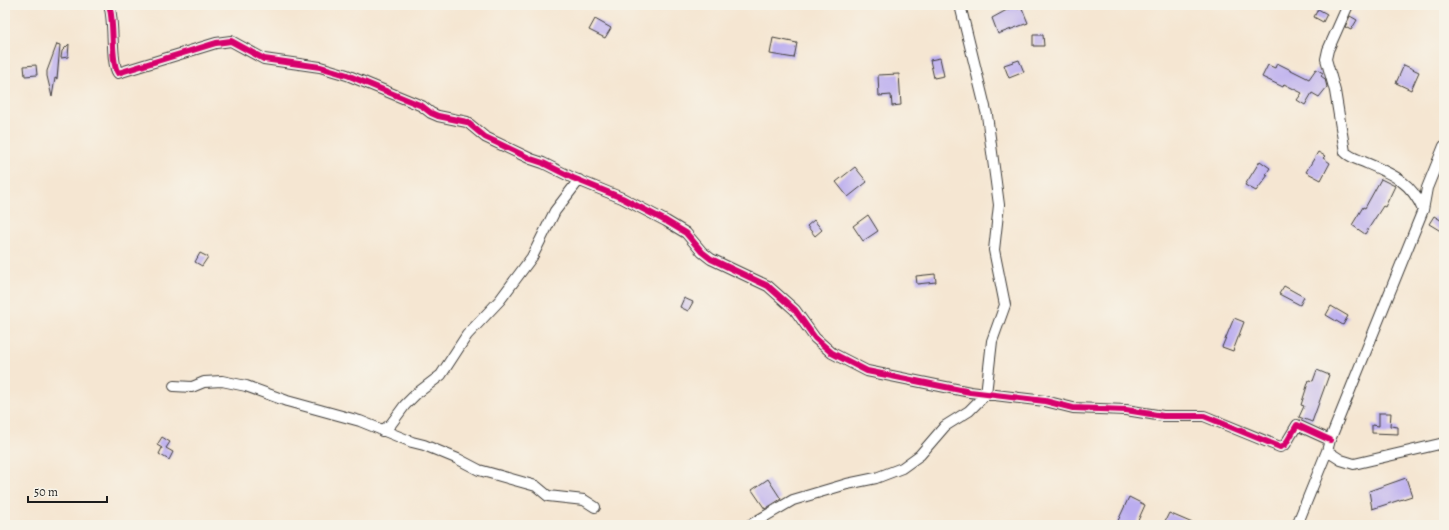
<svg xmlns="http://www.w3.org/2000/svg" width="1449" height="530" font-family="Alegreya,serif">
<rect width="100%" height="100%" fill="#f7f3e8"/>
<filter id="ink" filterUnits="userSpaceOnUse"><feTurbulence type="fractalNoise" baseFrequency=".025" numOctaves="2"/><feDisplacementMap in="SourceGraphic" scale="8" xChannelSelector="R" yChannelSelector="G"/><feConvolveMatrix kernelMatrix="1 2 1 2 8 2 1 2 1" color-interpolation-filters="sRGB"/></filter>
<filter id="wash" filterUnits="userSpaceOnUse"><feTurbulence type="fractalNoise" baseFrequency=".012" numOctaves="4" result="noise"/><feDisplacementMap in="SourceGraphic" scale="16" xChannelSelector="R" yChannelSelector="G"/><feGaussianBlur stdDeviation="0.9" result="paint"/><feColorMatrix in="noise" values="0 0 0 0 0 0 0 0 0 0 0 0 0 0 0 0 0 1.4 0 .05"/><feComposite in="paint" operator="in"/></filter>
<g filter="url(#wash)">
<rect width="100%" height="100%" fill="#f5e6d2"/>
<g id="blocks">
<!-- building -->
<path fill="#bbadef" d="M1016 5 1018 9 1022 8 1028 23 998 34 992 18Z
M1318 9 1327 14 1323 22 1314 17Z
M1350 16 1357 20 1351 30 1345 27Z
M595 19 611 28 605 38 589 30Z
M1033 35H1043L1044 46H1033Z
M773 38 797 43 794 58 770 54Z
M57 44 60 45 57 79 55 78 52 97 47 76V71Z
M69 44 68 57 61 58 62 51Z
M940 58 944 76 934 78 930 60Z
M1019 60 1024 72 1009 78 1004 65Z
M1277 63 1309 79 1316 69 1323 73 1321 76 1325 79 1327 87 1319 97 1312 93 1305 105 1297 100 1302 93 1284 84 1283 87 1262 77 1268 65 1275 68Z
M36 65 37 75 25 76 24 66Z
M1404 65 1419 72 1411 90 1396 83Z
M899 74 901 105 892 106 891 95 879 96 878 75Z
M1318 152 1325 156 1323 158 1330 163 1321 180 1306 172Z
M1260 161 1270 168 1266 174 1268 175 1256 191 1245 185Z
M855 167 867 182 848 197 836 182Z
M1381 179 1395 186 1385 207 1383 206 1365 234 1352 225 1363 207 1365 208Z
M868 215 878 231 863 241 853 226Z
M1434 216 1444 222V233L1429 224Z
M814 220 822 230 815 236 807 226Z
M200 253 208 257 202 266 195 262Z
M935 274 936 282 917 284 916 276Z
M1284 286 1304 297 1300 305 1279 294Z
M684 298 693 302 688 311 680 307Z
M1331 306 1348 316 1343 325 1326 315Z
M1234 318 1244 322 1233 351 1222 347Z
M1317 370 1329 375 1312 422 1299 417 1304 406 1301 405 1309 380 1313 381Z
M1379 413H1391L1390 426 1398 427V434L1372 433V425L1379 426Z
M162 437 170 442 166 448 173 452 169 460 159 454 162 448 157 445Z
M1406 478 1412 496 1372 509 1369 491Z
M768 479 781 499 765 509 752 490Z
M1129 497 1145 505 1136 525H1116Z
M1169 513 1197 525H1163Z"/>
</g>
</g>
<g filter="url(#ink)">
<use href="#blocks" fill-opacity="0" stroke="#3d3a37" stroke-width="1"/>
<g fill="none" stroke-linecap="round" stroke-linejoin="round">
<defs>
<path id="street" d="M109 5C115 22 110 62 118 73L216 43 231 41 264 59 320 67 347 75 422 106 431 113 438 116 467 122 485 137 531 159 543 163 573 178 622 198 666 221 686 233 702 252 711 259 768 286 795 310 815 338 832 353 867 371 970 392 1045 401 1073 408 1126 410 1163 416H1204L1280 447 1285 445 1297 425 1330 440
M1348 5 1328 50 1326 59 1335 91 1345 152C1351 158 1357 159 1364 162 1392 174 1411 181 1423 210
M1444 146 1427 188 1423 210 1330 440 1327 451 1341 460 1354 464 1444 443
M174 386 192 387 204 382 222 381 246 386 287 401 360 421 412 442 424 445 458 459 479 470 536 486 548 496 584 500 595 507
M382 431 391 424 405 405 416 394 441 375 467 335 500 300 532 257 555 211 579 180
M750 525 793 500 847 484 876 478 902 468 920 455 945 426 969 411 986 394 992 341 1005 305 994 250 999 205 987 115 960 5
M1297 525 1327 451"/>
</defs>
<!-- street casing -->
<use href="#street" stroke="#3d3a37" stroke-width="12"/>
<!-- street -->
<use href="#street" stroke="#fff" stroke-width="10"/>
<defs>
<path id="cycleway" d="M109 5C115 22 110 62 118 73L216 43 231 41 264 59 320 67 347 75 422 106 431 113 438 116 467 122 485 137 531 159 543 163 573 178 622 198 666 221 686 233 702 252 711 259 768 286 795 310 815 338 832 353 867 371 970 392 1045 401 1073 408 1126 410 1163 416H1204L1280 447 1285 445 1297 425 1330 440"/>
</defs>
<!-- cycleway casing -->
<use href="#cycleway" stroke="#f7f3e8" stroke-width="8"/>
<!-- cycleway -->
<use href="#cycleway" stroke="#d6006c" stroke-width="6"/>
</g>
</g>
<!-- margin -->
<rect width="1449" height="530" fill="none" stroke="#f7f3e8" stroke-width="20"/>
<!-- scale -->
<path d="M28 496v6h79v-6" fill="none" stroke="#1c1c1c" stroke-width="2"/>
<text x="34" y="496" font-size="12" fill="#1c1c1c" stroke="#f7f3e8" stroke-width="3" paint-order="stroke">50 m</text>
</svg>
